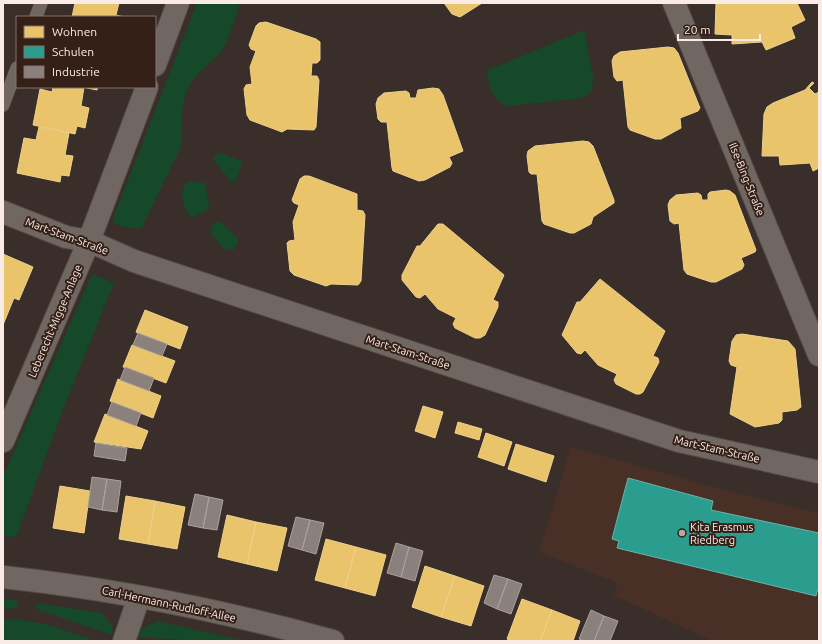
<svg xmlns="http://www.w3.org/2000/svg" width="822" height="644" font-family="Ubuntu,sans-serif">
<rect width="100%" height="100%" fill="#392e29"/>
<!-- built -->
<path fill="#493026" d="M571 447 725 490 819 513V641H712L614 595 618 583 539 552Z"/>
<!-- green -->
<path fill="#16482a" d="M197 3H240C235 17 231 34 224 47 216 61 198 70 189 86 178 105 185 128 180 149L142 227C132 231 122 226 113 223L114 216Z
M584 30 593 75 592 91 583 98 507 106C492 100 490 86 486 71Z
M218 152 241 161C242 167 238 179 232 183L213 159Z
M189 181 205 183 209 206 208 209 193 217 189 216C184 205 176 191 189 181Z
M219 221 238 238V242L234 250H225L210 233 212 225Z
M92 274 114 283 63 410 16 537 3 536V476Z
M3 599 19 601 16 608 3 609Z
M36 603 102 613 113 628 112 635 39 610 36 608Z
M16 619 49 625 96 641H3V620Z
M158 621 246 641H202L137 637 142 629Z"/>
<!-- homes -->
<path fill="#e9c46a" stroke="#eed08f" d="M75 3H119L116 15 124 17H72Z
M444 3H482L460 17 452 14Z
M716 3H797L805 20 791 27 795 38 766 50 762 42 732 44V35L715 34Z
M266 22 316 39 320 42V60L317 63H312L311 76H317L319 80 316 127 314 130 287 129 282 132 250 120 247 115 244 89 246 85 252 84 250 67 256 51 251 49 249 45 256 26 259 23Z
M668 47 674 48 678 53 700 108 698 111 680 118 681 128 661 139H655L630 130 628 127 623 80 617 81 614 77 612 61 614 56 620 52Z
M812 82 814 83 809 88 815 94 819 92V168L813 171 810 163 780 165 779 156H762L764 114 767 107 773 103 805 90Z
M53 87H84L81 106 89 108 85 128 77 126 75 134 33 125 40 89 52 92Z
M82 87H98L97 90Z
M433 88 439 89 443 95 463 151 449 157 452 163 450 167 425 180 419 181 393 171 392 168 387 122H381L378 119 376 104 378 98 384 93 406 91 409 93 410 98H416L418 90Z
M39 127 69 133 65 155 73 156 69 176 61 175 60 182 17 173 24 138 36 140Z
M583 141 589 142 593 146 614 200V203L593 217 591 224 574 233H570L544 224 542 221 537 174H531L529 172 527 156 528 151 535 146Z
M304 176H309L357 194V210L363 211 365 215 361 281 358 285 331 284 326 286 294 275 290 271 287 243 289 241 295 240 293 222 299 205 294 203 292 200 300 179Z
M726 190 730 191 735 195 756 250 755 252 741 258 744 265 742 269 716 282H711L687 274 684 270 679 223 674 224 670 221 668 205 670 200 676 195 698 193 701 195 702 200H708V194L710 192Z
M438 224H443L504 275 493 300 498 302V307L485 335 480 338H475L455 328 453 324 456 318 438 309 425 294 420 298 416 297 402 280V275L417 246H420Z
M3 254 33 267 19 300 14 298 3 325Z
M600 279 665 331 653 356 658 358 659 362 643 392 640 394H636L616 384 614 380 617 374 598 365 585 350 581 354 577 353 562 335 577 302H580Z
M145 310 188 327 180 349 136 332Z
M742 334 788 341 795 349 801 407 797 410 782 412V420L779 423 755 427 730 414 737 367 731 365 729 361 732 341 736 335Z
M132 345 175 361 166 383 123 367Z
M118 379 161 396 153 418 110 401Z
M423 406 443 412 435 438 415 431Z
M105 414 148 431 141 449 94 442Z
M458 422 482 429 479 440 455 433Z
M486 433 512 442 504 466 478 457Z
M516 444 554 456 546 482 508 469Z
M60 486 90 491 84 533 53 528Z
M126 496 155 501 148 544 119 539Z
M155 501 185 507 177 549 148 544Z
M227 515 256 522 247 564 218 557Z
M256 522 287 528 277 571 247 564Z
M326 539 356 547 345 588 315 580Z
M356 547 386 555 375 596 345 588Z
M425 566 455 576 441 617 412 607Z
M455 576 484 586 471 626 441 617Z
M522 599 552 610 540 641H512L507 639Z
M552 610 580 621 573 641H540Z"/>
<!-- schools -->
<path fill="#2a9d8f" stroke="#68b4a9" d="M628 478 713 501 711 510 819 533V591H817L816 596 617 548 619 541 612 539Z"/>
<!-- industry -->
<path fill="#8a817c" stroke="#aca19c" d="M138 333 167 344 162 356 133 345Z
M125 367 154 378 149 391 120 380Z
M112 402 141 413 136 426 107 415Z
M96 443 127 448 125 461 94 456Z
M92 477 107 479 102 510 88 507Z
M107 479 121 481 117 512 102 510Z
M195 494 209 497 203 528 188 525Z
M209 497 223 500 217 530 203 528Z
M296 517 310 520 302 550 288 546Z
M310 520 324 523 316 554 302 550Z
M396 543 409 547 401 577 387 573Z
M409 547 423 551 415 581 401 577Z
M494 575 508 579 497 609 484 603Z
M508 579 522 584 511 614 497 609Z
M591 610 604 616 594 641H584L579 639Z
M604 616 618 621 610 641H594Z"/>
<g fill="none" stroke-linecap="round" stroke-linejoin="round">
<defs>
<path id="service" d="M36 17 41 3
M3 105 17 68"/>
<path id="minor" d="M674 3 819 355
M155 65 178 3
M3 212 66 237 89 241 134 261 679 441 819 472
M3 441 89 241 147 87
M3 577C114 589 225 611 333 641
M124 641 139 597"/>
</defs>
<!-- service casing -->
<use href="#service" stroke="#544945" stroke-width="14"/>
<!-- minor casing -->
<use href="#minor" stroke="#544945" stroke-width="24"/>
<!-- service -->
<use href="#service" stroke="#706763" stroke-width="13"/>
<!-- minor -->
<use href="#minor" stroke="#706763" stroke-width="22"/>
</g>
<!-- markers -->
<circle fill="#b6a9a4" stroke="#352018" stroke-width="1.5" cx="682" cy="533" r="4"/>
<g text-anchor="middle" stroke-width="4" stroke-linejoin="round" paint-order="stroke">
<!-- street labels -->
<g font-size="11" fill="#faebe6" stroke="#352018">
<text transform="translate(747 179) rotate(68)" y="4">Ilse-Bing-Straße</text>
<text transform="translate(67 236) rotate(20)" y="4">Mart-Stam-Straße</text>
<text transform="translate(55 321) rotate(-67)" y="4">Leberecht-Migge-Anlage</text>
<text transform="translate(408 352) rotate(18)" y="4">Mart-Stam-Straße</text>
<text transform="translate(717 449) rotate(13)" y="4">Mart-Stam-Straße</text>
<text transform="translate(169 604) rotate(12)" y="4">Carl-Hermann-Rudloff-Allee</text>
</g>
<!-- poi labels -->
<g font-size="11" fill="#faebe6" stroke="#352018" text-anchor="start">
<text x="690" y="531">Kita Erasmus<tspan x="690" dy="13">Riedberg</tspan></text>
</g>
</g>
<!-- border -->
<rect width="822" height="644" fill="none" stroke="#faebe6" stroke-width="8"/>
<!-- legend -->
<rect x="16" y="16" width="140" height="72" fill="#352018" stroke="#84716a"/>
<rect x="24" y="26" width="20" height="12" fill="#e9c46a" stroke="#84716a"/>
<text x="52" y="36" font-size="12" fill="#faebe6">Wohnen</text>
<rect x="24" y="46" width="20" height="12" fill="#2a9d8f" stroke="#84716a"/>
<text x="52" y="56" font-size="12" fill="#faebe6">Schulen</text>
<rect x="24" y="66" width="20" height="12" fill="#8a817c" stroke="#84716a"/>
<text x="52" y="76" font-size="12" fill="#faebe6">Industrie</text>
<!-- scale -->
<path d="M678 34v6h82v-6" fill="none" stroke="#faebe6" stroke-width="2"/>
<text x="684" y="34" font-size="12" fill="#faebe6" stroke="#352018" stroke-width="3" paint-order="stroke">20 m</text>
</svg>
